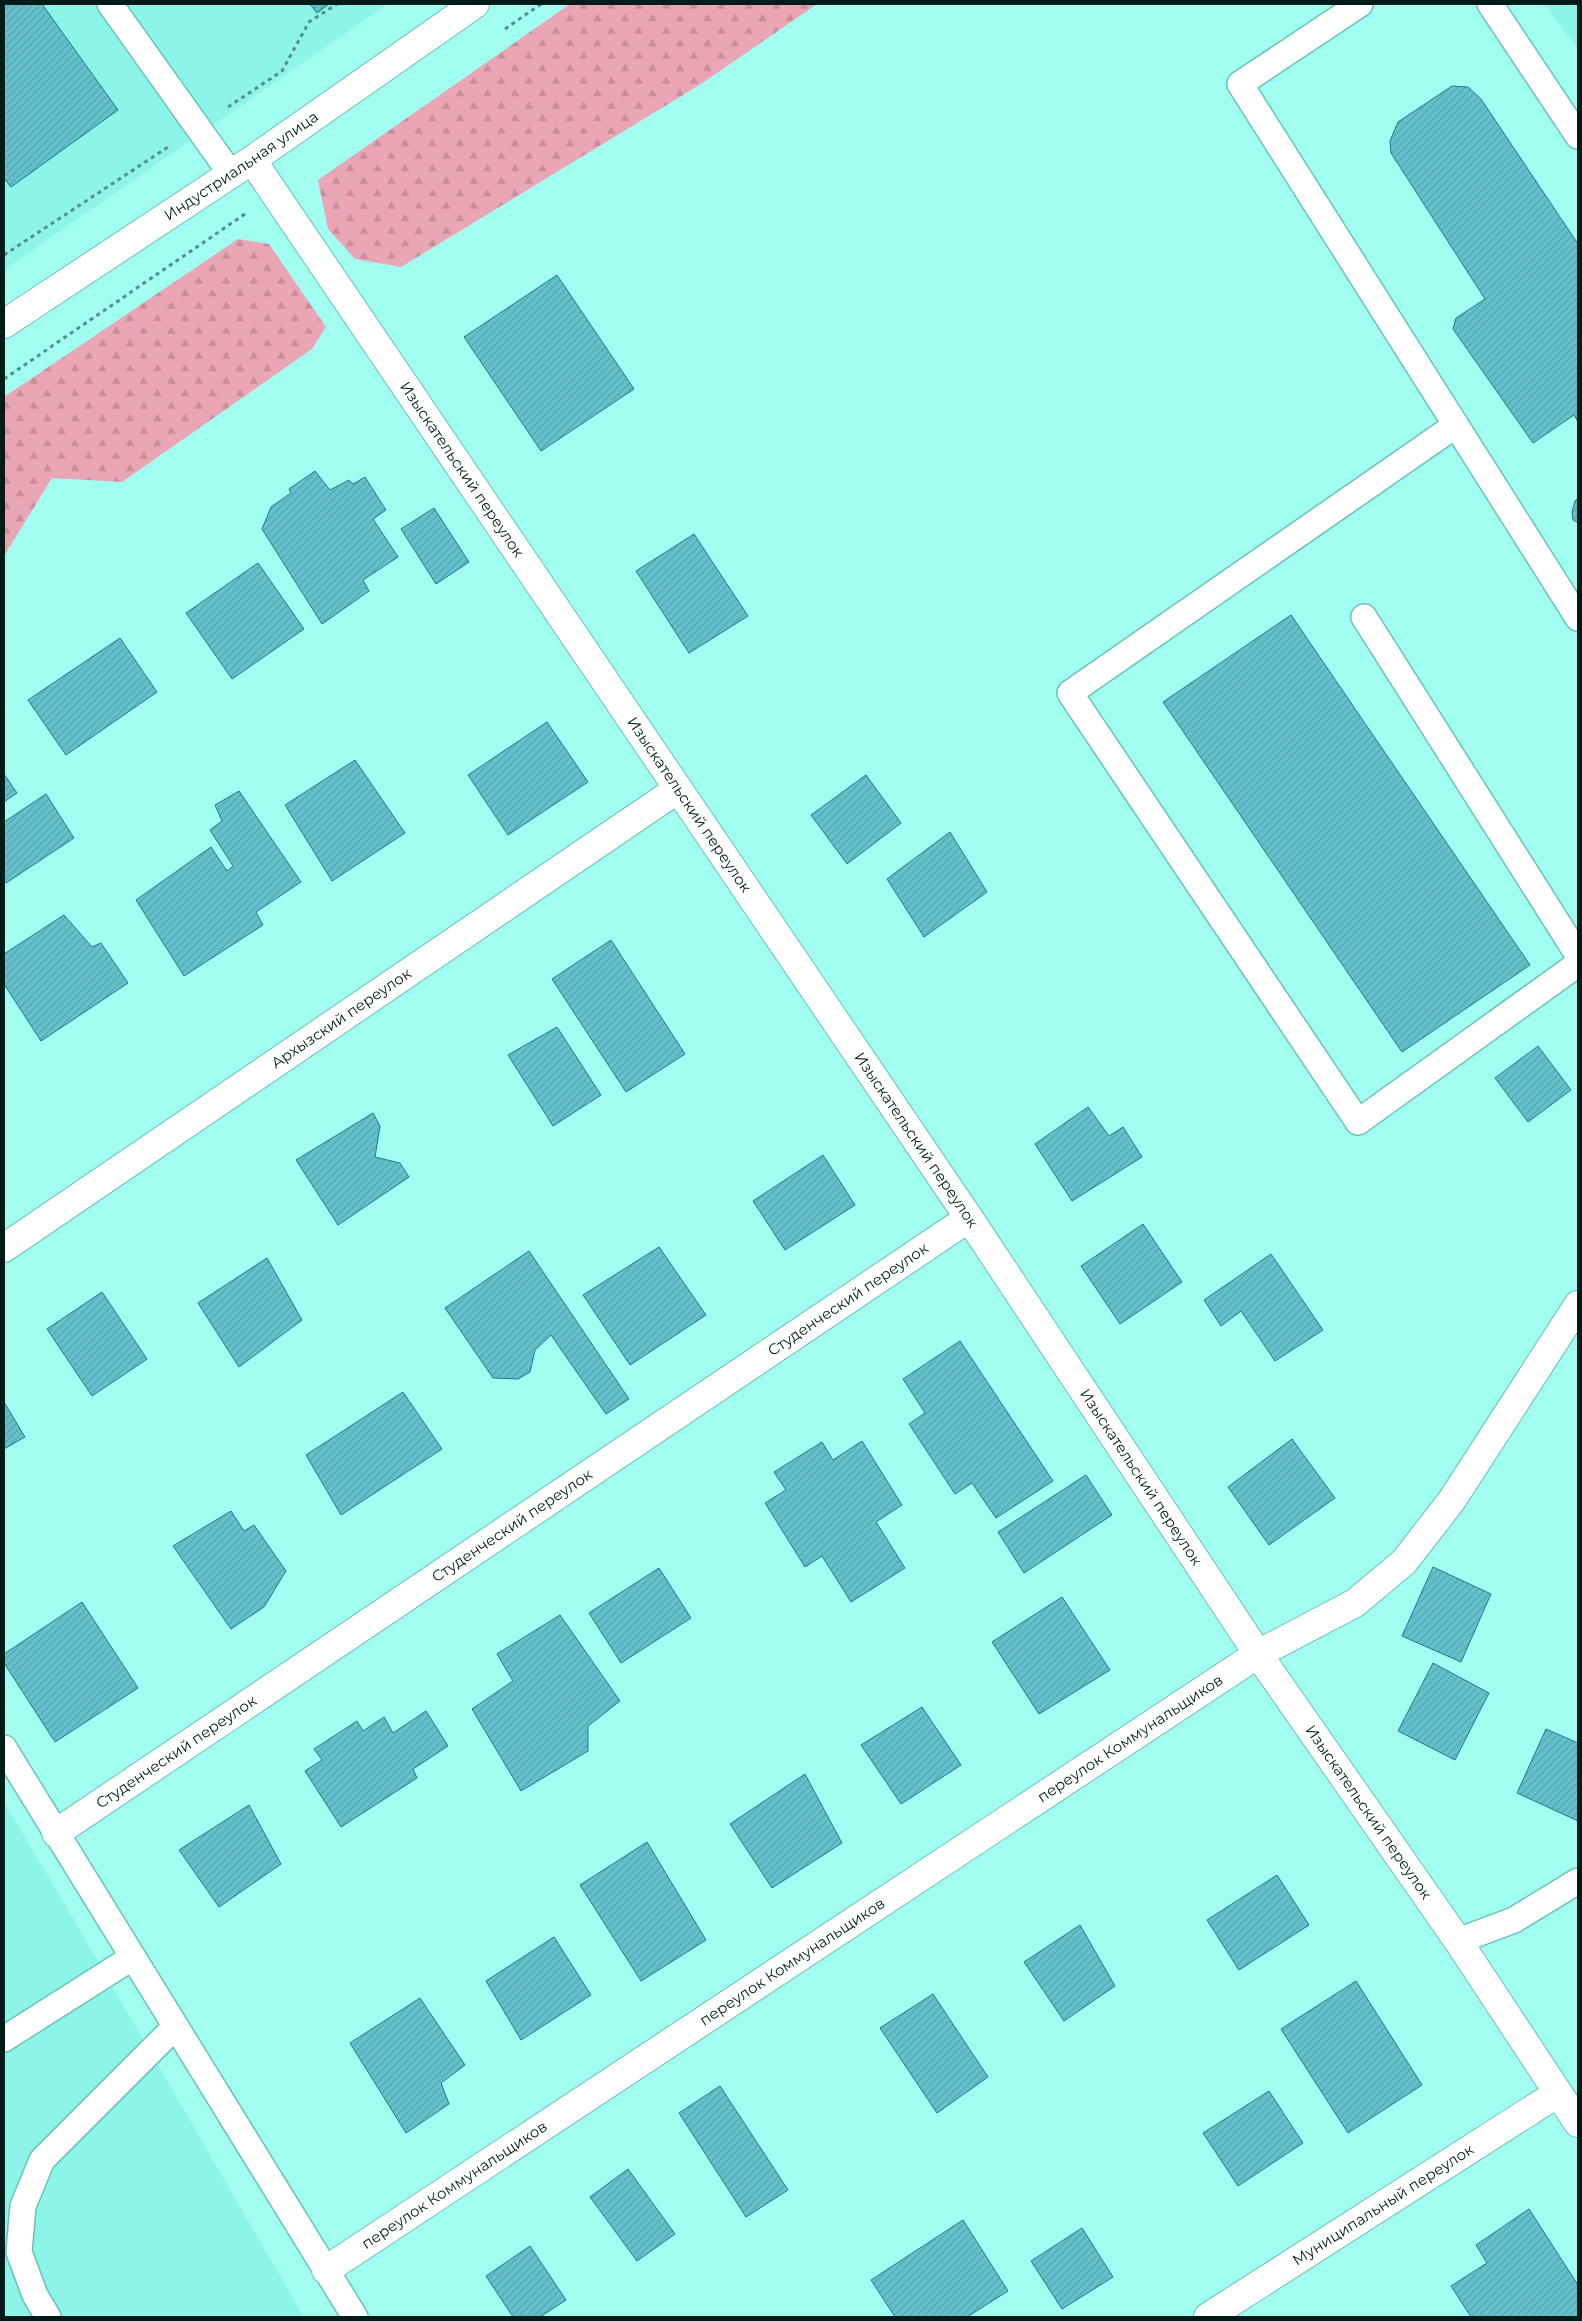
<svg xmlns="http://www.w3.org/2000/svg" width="1582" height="2321" font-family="Montserrat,sans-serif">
<defs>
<pattern id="forest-firs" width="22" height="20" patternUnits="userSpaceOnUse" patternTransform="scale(1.25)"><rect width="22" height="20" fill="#eaa6b4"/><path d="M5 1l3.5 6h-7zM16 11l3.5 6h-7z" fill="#c78e9a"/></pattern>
<pattern id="building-hatch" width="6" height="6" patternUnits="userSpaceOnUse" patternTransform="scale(1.25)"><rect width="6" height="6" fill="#64c1cc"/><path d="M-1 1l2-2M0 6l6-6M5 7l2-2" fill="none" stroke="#55a5ae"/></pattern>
</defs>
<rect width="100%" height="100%" fill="#a3fef2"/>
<!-- built -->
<path fill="#8df5e8" d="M4 4H388L4 270Z
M1545 4H1578V50Z
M4 1802 63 1901 304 2317H4Z"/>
<!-- forest -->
<path fill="url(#forest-firs)" d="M570 4H817L701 84 401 267 355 259 328 229 318 180Z
M238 239 269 244 326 327 312 349 122 482 52 478 4 556V397Z"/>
<!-- building -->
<path fill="url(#building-hatch)" stroke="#137f89" d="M4 4H42L118 110 11 187 4 178Z
M310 4H329L317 13Z
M1452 86 1468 87 1481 99 1578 244V422L1574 415 1533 443 1453 329 1456 318 1485 299 1391 153 1390 141 1398 122Z
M557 275 634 389 541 451 464 337Z
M315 471 330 490 349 480 353 484 365 477 386 510 373 519 398 557 363 580 369 591 322 624 262 529 271 507 291 493 289 489Z
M1578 498V523L1573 520 1572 512 1575 501Z
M434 508 469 562 436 584 401 529Z
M694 534 748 616 689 653 636 571Z
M258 563 304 629 232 679 186 613Z
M1291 615 1530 965 1402 1052 1163 702Z
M120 638 157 692 66 755 28 700Z
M547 722 588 782 508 835 468 775Z
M355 760 405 833 332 881 285 805Z
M4 774 17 793 4 802Z
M866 775 901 823 847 864 811 815Z
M239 791 301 882 256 912 263 925 184 976 136 900 211 847 227 871 233 866 210 830 222 821 215 805Z
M46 794 74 838 6 883 4 880V822Z
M950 832 987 892 924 937 887 879Z
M64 915 92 947 101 943 128 983 41 1041 4 984V954Z
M611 940 685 1054 626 1092 552 979Z
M557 1027 601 1095 553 1126 508 1055Z
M1538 1046 1571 1090 1528 1122 1495 1078Z
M1088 1107 1109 1136 1123 1127 1142 1157 1072 1201 1035 1144Z
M373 1113 380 1126 375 1157 400 1163 409 1177 338 1225 296 1160Z
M823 1155 855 1205 785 1250 753 1201Z
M1143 1224 1182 1282 1120 1324 1081 1266Z
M659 1247 706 1315 630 1365 583 1295Z
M529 1251 629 1399 606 1414 551 1335 535 1350 530 1372 518 1379 493 1378 445 1308Z
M1271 1254 1323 1330 1275 1361 1241 1311 1221 1326 1204 1300Z
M267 1258 302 1320 239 1367 198 1303Z
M102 1292 147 1359 92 1396 47 1329Z
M960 1341 1053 1481 996 1518 972 1483 955 1494 909 1424 925 1413 903 1379Z
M403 1392 442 1449 341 1515 306 1455Z
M4 1402 25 1437 4 1449Z
M1292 1439 1335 1498 1269 1545 1228 1487Z
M862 1441 902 1505 876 1522 905 1568 851 1602 822 1556 805 1567 765 1503 786 1490 774 1472 822 1442 833 1460Z
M1086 1475 1112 1515 1024 1573 998 1532Z
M231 1511 244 1531 254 1525 286 1571 264 1607 231 1629 173 1546Z
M1433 1567 1491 1594 1461 1662 1402 1636Z
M659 1568 691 1618 621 1663 589 1613Z
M1062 1597 1110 1670 1039 1714 992 1642Z
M82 1602 138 1688 55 1742 4 1663V1654Z
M560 1615 620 1701 588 1726V1751L521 1791 472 1709 513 1681 497 1654Z
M1433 1663 1489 1693 1455 1760 1398 1731Z
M922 1707 961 1765 901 1804 861 1745Z
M426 1711 448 1746 413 1769 417 1778 341 1827 305 1771 322 1760 314 1749 357 1721 363 1731 384 1717 393 1733Z
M1546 1729 1578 1743V1821L1517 1793Z
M805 1774 842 1843 772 1888 730 1824Z
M249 1805 281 1864 219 1907 179 1850Z
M647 1842 706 1940 641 1981 580 1885Z
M1277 1875 1309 1925 1239 1970 1207 1920Z
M1080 1925 1115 1986 1064 2021 1024 1962Z
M554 1937 591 1995 521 2040 486 1981Z
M1356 1981 1422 2085 1348 2133 1281 2029Z
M933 1994 988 2077 937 2113 880 2028Z
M420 1998 465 2065 441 2083 449 2104 406 2133 350 2043Z
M720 2086 788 2190 746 2217 679 2113Z
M1269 2091 1303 2143 1238 2186 1203 2133Z
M628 2169 675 2234 637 2261 590 2197Z
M1529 2209 1578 2285V2317H1471L1451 2286 1487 2263 1476 2245Z
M963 2220 1008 2291 967 2317H895L871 2280Z
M1082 2228 1113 2277 1062 2309 1031 2261Z
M530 2246 566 2300 540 2317H513L486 2276Z"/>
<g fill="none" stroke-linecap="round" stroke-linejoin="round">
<defs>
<path id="service" d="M110 4 231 174
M1360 4 1240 84 1578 618
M1490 4 1578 136
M1456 425 1070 693 1358 1122 1578 964
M1364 617 1578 955
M4 1748 355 2317
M1458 1941 1514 1920 1578 1881
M4 2039 133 1957
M48 2317 35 2295 19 2252 23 2206 42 2160 175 2027"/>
<g id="minor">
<path id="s1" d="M252 160 969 1218 1258 1654 1458 1941 1578 2123"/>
<path id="s2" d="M4 324 252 160 475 4"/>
<path id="s3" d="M4 1248 678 789"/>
<path id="s4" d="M56 1833 969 1218"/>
<path id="s5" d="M326 2270 1258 1654 1355 1603 1404 1562 1452 1500 1578 1305"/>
<path id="s6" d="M1208 2317 1558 2093"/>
</g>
</defs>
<!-- service casing -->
<use href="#service" stroke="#67c3b7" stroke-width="28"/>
<!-- minor casing -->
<use href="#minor" stroke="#67c3b7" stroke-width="30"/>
<!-- path -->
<path stroke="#549088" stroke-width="3" stroke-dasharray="4 4" stroke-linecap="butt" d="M505 29 541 4
M228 107 282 71 309 22 337 4
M4 255 168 147
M4 379 245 214"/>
<!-- service -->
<use href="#service" stroke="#fff" stroke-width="25"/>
<!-- minor -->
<use href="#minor" stroke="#fff" stroke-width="28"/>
</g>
<g text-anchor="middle" stroke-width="4" stroke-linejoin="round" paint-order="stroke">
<!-- street labels -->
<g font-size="15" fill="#001b18" stroke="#ebfcf9">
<text dy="5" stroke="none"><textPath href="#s2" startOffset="285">Индустриальная улица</textPath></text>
<text dy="5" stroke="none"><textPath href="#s1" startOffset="374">Изыскательский переулок</textPath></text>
<text dy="5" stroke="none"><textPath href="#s1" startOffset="779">Изыскательский переулок</textPath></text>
<text dy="5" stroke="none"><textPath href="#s3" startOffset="408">Архызский переулок</textPath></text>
<text dy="5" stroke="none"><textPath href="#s1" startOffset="1184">Изыскательский переулок</textPath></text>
<text dy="5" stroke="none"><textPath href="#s4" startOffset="955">Студенческий переулок</textPath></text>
<text dy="5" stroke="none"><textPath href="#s1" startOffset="1589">Изыскательский переулок</textPath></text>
<text dy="5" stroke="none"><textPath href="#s4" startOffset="550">Студенческий переулок</textPath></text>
<text dy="5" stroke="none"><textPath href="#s5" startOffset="964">переулок Коммунальщиков</textPath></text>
<text dy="5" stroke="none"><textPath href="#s4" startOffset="145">Студенческий переулок</textPath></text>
<text dy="5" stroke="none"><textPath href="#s1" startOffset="1994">Изыскательский переулок</textPath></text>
<text dy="5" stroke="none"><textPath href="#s5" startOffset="559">переулок Коммунальщиков</textPath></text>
<text dy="5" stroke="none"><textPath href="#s5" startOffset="154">переулок Коммунальщиков</textPath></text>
<text dy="5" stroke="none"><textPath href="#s6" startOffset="208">Муниципальный переулок</textPath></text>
</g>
</g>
<!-- border -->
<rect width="1582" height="2321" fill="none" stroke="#001b18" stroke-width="10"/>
</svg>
